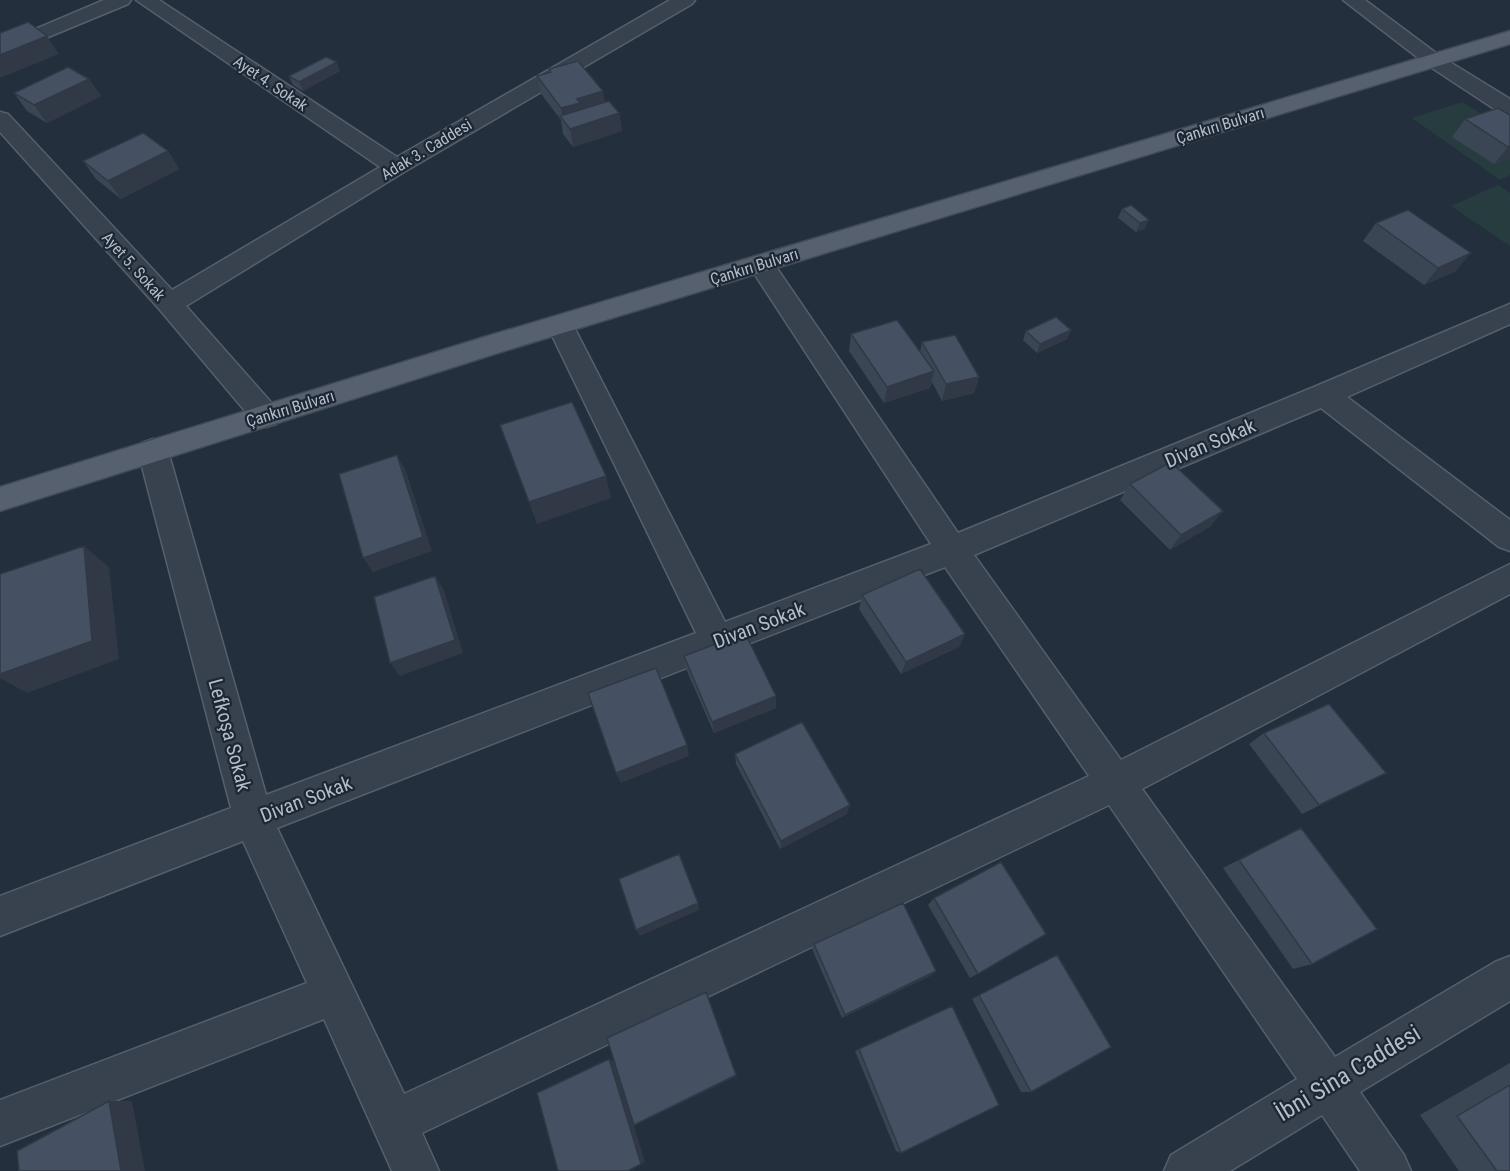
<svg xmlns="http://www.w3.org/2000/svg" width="1510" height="1171" font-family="'Roboto Condensed',sans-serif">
<rect width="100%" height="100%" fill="#242f3e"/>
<!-- green -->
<path fill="#263c3f" d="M1462 102 1510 131V175L1500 180 1412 118Z
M1498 185 1510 193V246L1451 206Z"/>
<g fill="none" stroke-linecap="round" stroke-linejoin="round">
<defs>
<path id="minor" d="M104 0H131L128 4 0 57V44Z
M136 0H159L397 157 670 0H695L692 4 404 172 186 306 276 408 281 416 276 424 266 427 256 424 160 310 0 132V112L8 114 172 290 380 167Z
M1343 0H1365L1440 56 1510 99V116L1502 114 1426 64Z
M761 256 770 258 958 533 1314 387 1510 304V324L1347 397 1510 520V551L1499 547 1321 408 974 555 1121 760 1510 564V594L1142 789 1335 1057 1495 962 1510 956V1001L1360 1092 1404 1155 1411 1171H1360L1322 1115 1230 1171H1164L1171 1155 1297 1079 1109 805 422 1133 439 1171H392L324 1019 0 1146V1100L307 983 243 841 0 936V896L231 808 138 451 142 443 153 439 164 443 168 451 266 795 696 633 547 325 550 318 560 316 570 318 573 325 725 622 931 544 748 264 752 258ZM945 567 1089 776 404 1094 277 828Z"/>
<path id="major" d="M1510 31V44L501 352 0 511V487L481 338Z"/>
</defs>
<!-- minor casing -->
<use href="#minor" stroke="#565f6c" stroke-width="3"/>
<!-- major casing -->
<use href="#major" stroke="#414a57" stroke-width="3"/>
<!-- minor -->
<use href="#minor" fill="#38414e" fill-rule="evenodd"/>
<!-- major -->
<use href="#major" fill="#56606e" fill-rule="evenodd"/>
</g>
<!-- wall -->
<path fill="#3b4654" d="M549 69 605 102 619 113 622 131 573 147 563 134 561 120 541 94 537 76 549 73Z
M340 71 303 91 293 85 289 76Z
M89 79 101 96 47 123 27 111 14 93Z
M1510 115V159L1494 164 1452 137 1465 119Z
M168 151 179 169 121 199 96 179 83 161Z
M1131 205 1145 229 1136 232 1118 218 1122 209Z
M1376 223 1456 271 1424 285 1363 241Z
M1071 330 1067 339 1037 353 1023 340 1026 331Z
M851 334 920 352 922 342 979 377 974 393 942 401 932 382 930 388 884 403 849 351Z
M1130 484 1211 526 1170 550 1120 500Z
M862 595 965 634 959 647 901 674 859 609Z
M684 656 776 696V708L714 733 686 669Z
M1264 733 1386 773 1302 814 1249 744Z
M735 754 847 814 780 849 736 764Z
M1301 828 1312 964 1293 969 1223 868Z
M934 898 1046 934 970 978 928 905Z
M814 944 936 971 930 976 842 1018 812 949Z
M1057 955 1031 1092H1021L972 999Z
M952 1006 901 1153 896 1151 855 1051Z
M1510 1063V1171H1459L1420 1115Z"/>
<!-- shaded-wall -->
<path fill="#303945" d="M47 36 59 54 0 78V55Z
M337 62 340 71 303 91 299 82Z
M89 79 101 96 47 123 34 105Z
M603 91 606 109 564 121 561 108 577 99Z
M619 113 622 131 573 147 570 129Z
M1510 146V159L1494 164 1508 147Z
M168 151 179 169 121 199 108 181Z
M1149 220 1145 229 1136 232 1140 223Z
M1471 253 1456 271 1424 285 1438 268Z
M1071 330 1067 339 1037 353 1040 344Z
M934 371 930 388 884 403 887 387Z
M979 377 974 393 942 401 946 384Z
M397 455 406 471 432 551 373 572 363 558Z
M606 476 611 498 537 524 529 502Z
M1223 511 1211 526 1170 550 1181 535Z
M84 546 109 567 119 659 27 693 0 678V674Z
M435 576 444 590 463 653 400 676 390 663Z
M965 634 959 647 901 674 906 662Z
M776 696V708L714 733 712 722Z
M687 745 689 756 621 783 616 773Z
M850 805 847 814 780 849 781 841Z
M698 903 699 910 640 936 636 930Z
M936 971 930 976 842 1018 845 1015Z
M706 992 737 1076 638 1124 634 1125Z
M609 1059 614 1061 645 1162 641 1164Z
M109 1101H132L145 1171H121Z"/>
<!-- building -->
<path fill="#455162" stroke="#303945" stroke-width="1.5" d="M28 22 47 36 0 55V33Z
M326 57 337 62 299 82 289 76Z
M578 61 603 91 577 99 580 103 561 108 537 76 551 72 549 69Z
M68 67 89 79 34 105 14 93Z
M609 101 619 113 570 129 560 116Z
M1498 108 1510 115V146L1508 147 1465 119Z
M143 133 168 151 108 181 83 161Z
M1131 205 1149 220 1140 223 1122 209Z
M1408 210 1471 253 1438 268 1376 223Z
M1056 317 1071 330 1040 344 1026 331Z
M897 320 934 371 887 387 851 334Z
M955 335 979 377 946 384 922 342Z
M572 402 606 476 529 502 500 425Z
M397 455 423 537 363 558 339 474Z
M1171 462 1223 511 1181 535 1130 484Z
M84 546 92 641 0 674V574Z
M920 569 965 634 906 662 862 595Z
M435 576 455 640 390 663 374 597Z
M745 633 776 696 712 722 684 656Z
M656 668 687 745 616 773 588 693Z
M1329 704 1386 773 1319 805 1264 733Z
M802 722 850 805 781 841 735 754Z
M1301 828 1377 929 1312 964 1239 860Z
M679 854 698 903 636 930 619 879Z
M1001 862 1046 934 978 974 934 898Z
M903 903 936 971 845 1015 814 944Z
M1057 955 1111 1047 1031 1092 979 995Z
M706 992 736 1075 634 1125 607 1038Z
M952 1006 999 1105 901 1153 859 1049Z
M609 1059 641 1164 628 1171H558L537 1093Z
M1510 1085V1171H1497L1457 1116Z
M109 1101 121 1171H19L17 1151Z"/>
<g text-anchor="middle" stroke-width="4.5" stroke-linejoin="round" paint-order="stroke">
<!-- far-street labels -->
<g font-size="16" fill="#b4bcc9" stroke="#1d2633">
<text transform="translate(271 83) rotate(34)" y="6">Ayet 4. Sokak</text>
<text transform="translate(1220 125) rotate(-17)" y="6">Çankırı Bulvarı</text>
<text transform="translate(426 149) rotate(-31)" y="6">Adak 3. Caddesi</text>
<text transform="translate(134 266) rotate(48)" y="6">Ayet 5. Sokak</text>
<text transform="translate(754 266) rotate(-17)" y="6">Çankırı Bulvarı</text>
<text transform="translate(290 408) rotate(-17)" y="6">Çankırı Bulvarı</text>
</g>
<!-- street labels -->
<g font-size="20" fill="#b4bcc9" stroke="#1d2633">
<text transform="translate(1210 443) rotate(-23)" y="7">Divan Sokak</text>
<text transform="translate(759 625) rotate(-21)" y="7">Divan Sokak</text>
<text transform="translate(230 735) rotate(75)" y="7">Lefkoşa Sokak</text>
<text transform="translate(306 799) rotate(-21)" y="7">Divan Sokak</text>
</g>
<!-- near-street labels -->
<g font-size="24" fill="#b4bcc9" stroke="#1d2633">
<text transform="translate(1348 1073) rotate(-31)" y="8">İbni Sina Caddesi</text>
</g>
</g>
</svg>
